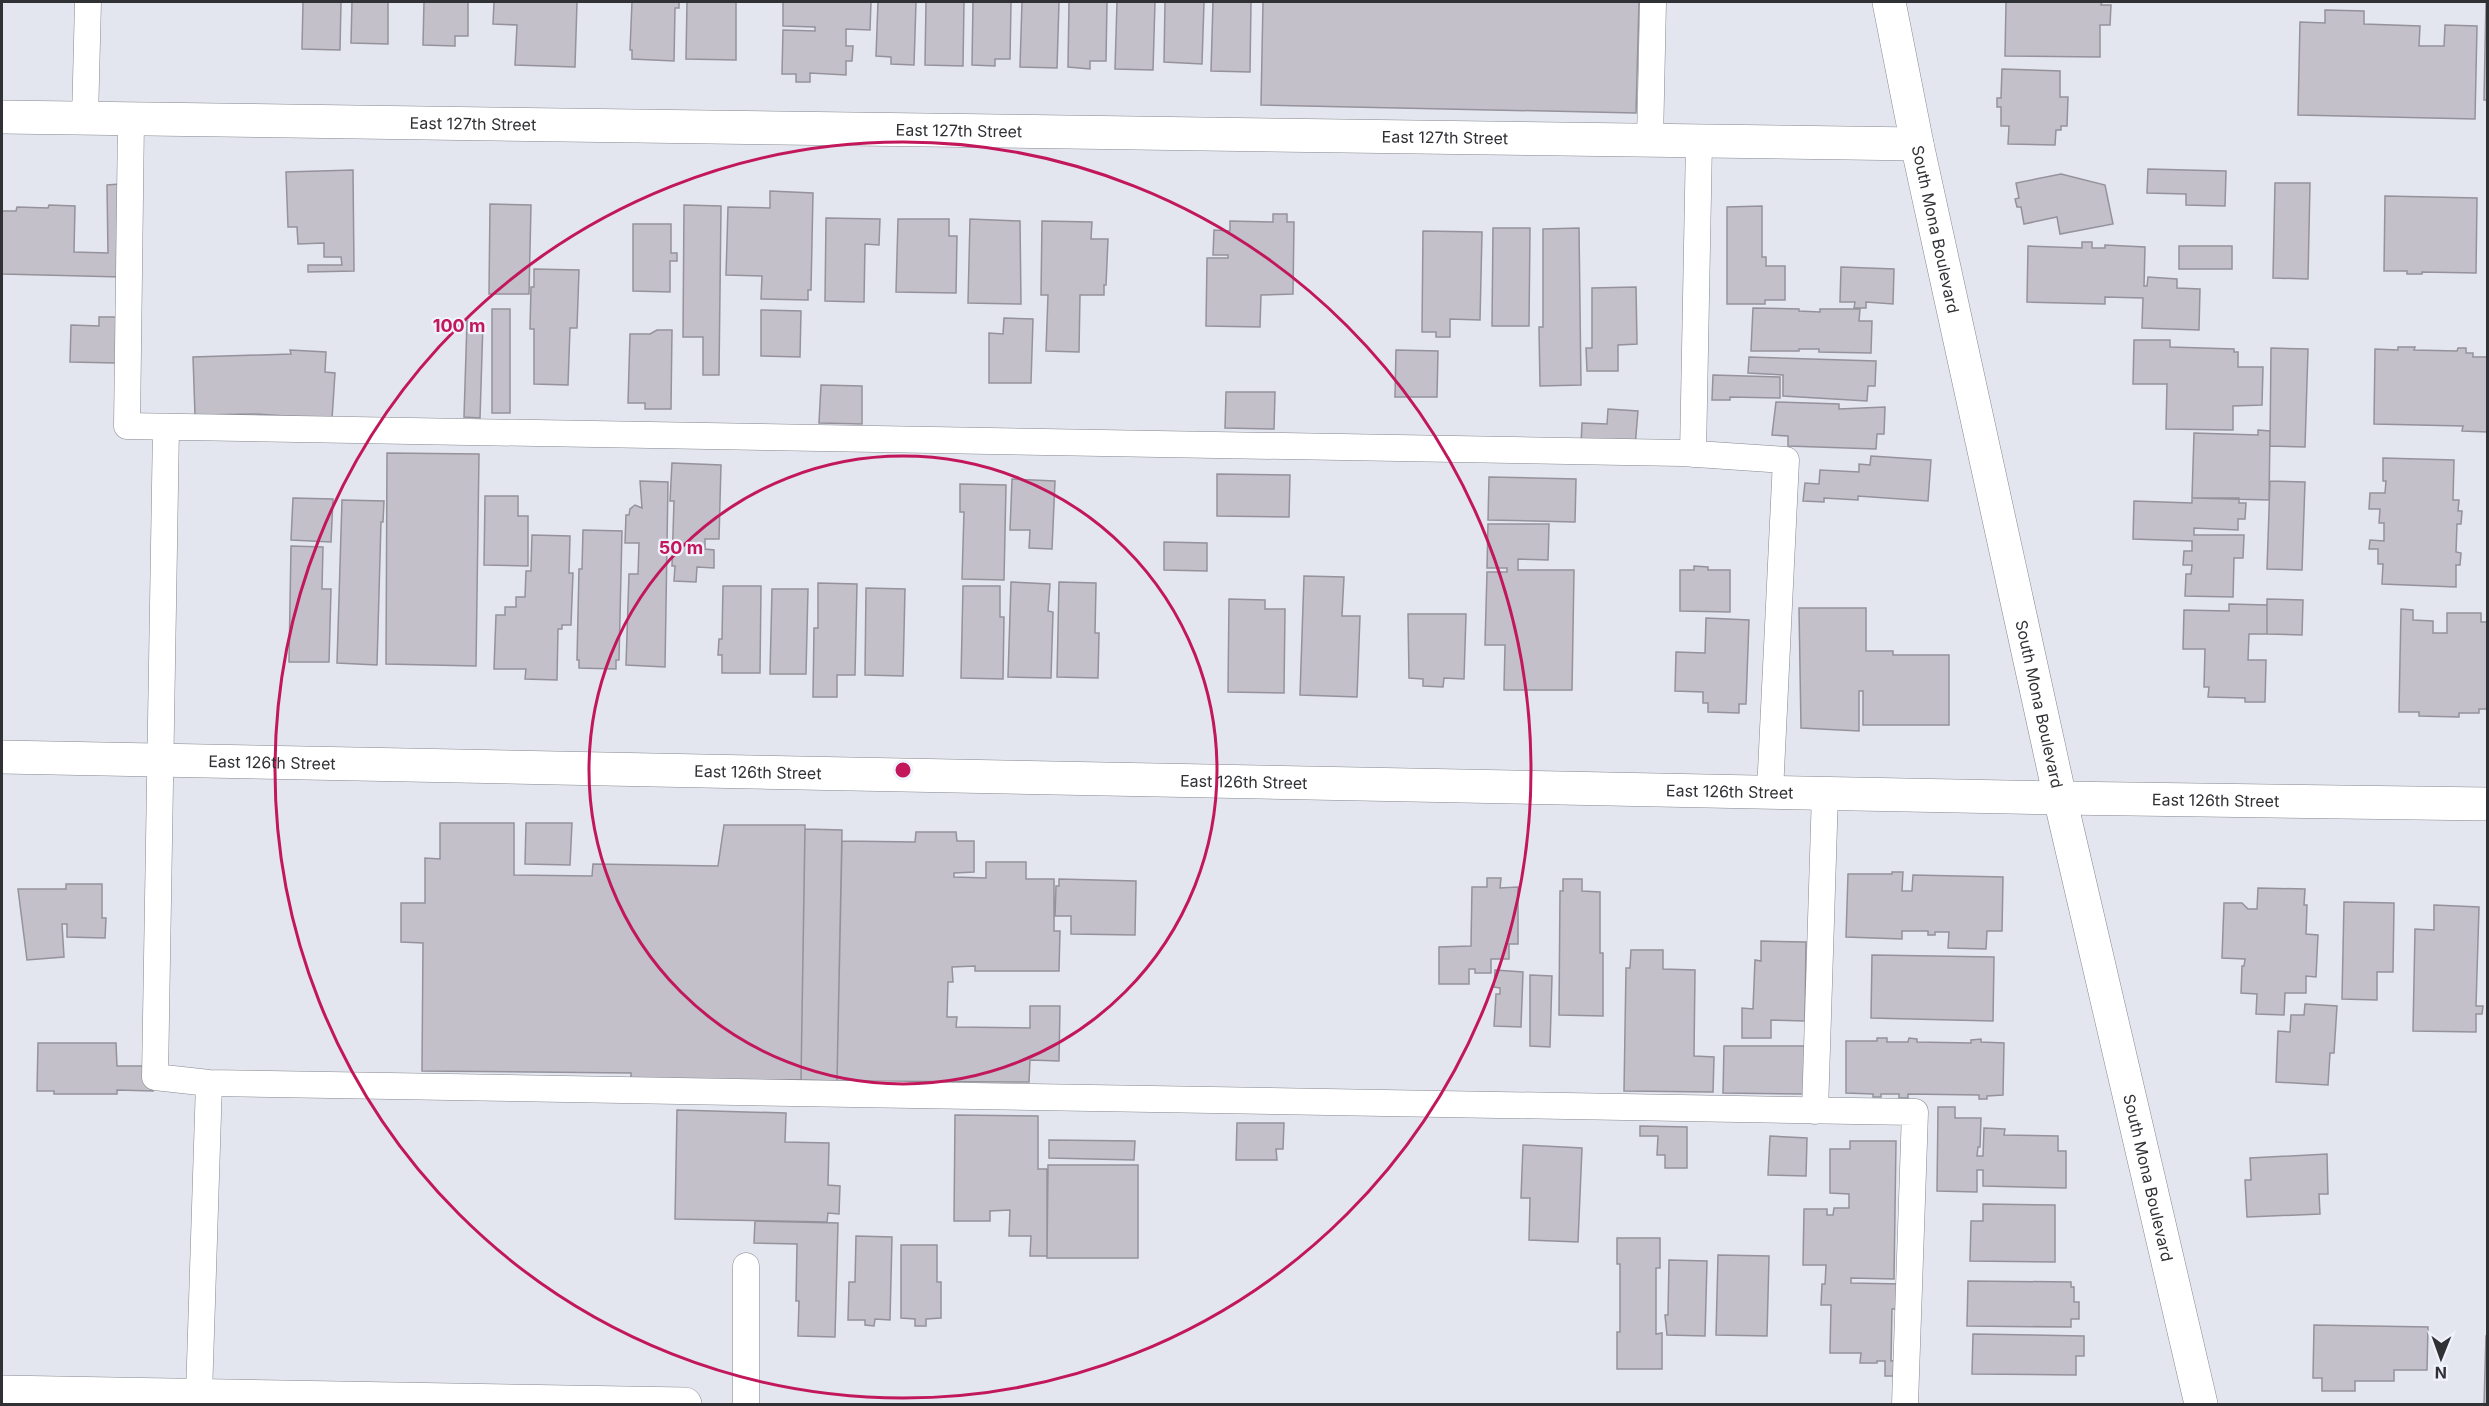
<svg xmlns="http://www.w3.org/2000/svg" width="2489" height="1406" font-family="Inter,sans-serif">
<rect width="100%" height="100%" fill="#e3e5ef"/>
<!-- building -->
<path fill="#c3c0ca" stroke="#95929b" stroke-width="1.5" d="M303 2H341L340 50 302 49Z
M352 2H388V44L351 43Z
M424 2H468V36H455V46L423 45Z
M494 2H577L575 67 515 65 517 25 493 24Z
M632 2H679V8H675L674 61 632 59V50H630Z
M687 2H736V60L686 59Z
M783 2H871L870 30 846 29V46H853L852 61H846V75L810 73V82H796V74H782L783 30 815 31V27L783 26Z
M878 2H916L914 65 891 64V57L876 56Z
M926 2H964L963 66 925 65Z
M973 2H1011L1010 59H995V66L972 65Z
M1022 2H1059L1057 68 1020 67Z
M1069 2H1107L1106 61H1090V69L1068 67Z
M1117 2H1155L1153 70 1115 69Z
M1165 2H1204L1202 64 1164 62Z
M1213 2H1251L1250 72 1211 71Z
M1263 2H1639L1636 113 1261 105Z
M2006 2H2102L2101 5H2111L2110 25H2100V57L2005 56Z
M2486 2H2488V100H2484Z
M2325 10 2364 11V24L2420 26 2419 46H2444L2445 25 2477 26 2475 119 2298 115 2300 22 2325 23Z
M2002 69 2060 71V97H2068L2067 126H2061V130H2056L2055 145 2008 144 2009 126H2001V107H1997V98H2001Z
M2148 169 2226 171 2225 206 2186 205V194L2147 193Z
M353 170 354 271 308 272V265H342L341 257H324V243L298 244 297 227H288L286 172Z
M2061 174 2105 185 2113 224 2060 234 2057 217 2024 224 2021 207H2017L2015 199 2019 198 2016 183Z
M2275 183H2310L2308 279 2273 278Z
M120 184 122 277 2 274V211H16L17 207 48 208 49 205 75 206 74 252 108 253 107 185Z
M770 191 813 193 811 290H808V300L761 299 762 276 726 275 728 207 770 208Z
M2385 196 2477 198 2476 273 2422 272V274H2407V271H2384Z
M490 204 531 205 529 294H489Z
M684 205 721 206 719 375H703V337H683Z
M1762 206V257H1766V266H1785V300H1765V304H1727V207Z
M1273 214H1287V222H1294L1293 294 1261 295 1260 327 1206 326 1207 258H1228V255H1213L1214 230 1230 231V221L1273 222Z
M826 218 880 219 879 245 865 244 864 302 825 301Z
M898 219H949V236H957L956 293 896 292Z
M970 219 1020 221 1021 304 968 303Z
M1042 221 1092 222 1091 239H1108L1106 285H1104V295H1080L1079 352 1046 351 1048 295H1041Z
M633 224H671V253H677V261H670V292L633 291Z
M1493 228H1530L1529 326H1492Z
M1579 228 1581 385 1540 386 1539 327H1543V229Z
M1423 231 1482 232 1480 320 1450 319V337H1436V332H1422Z
M2082 242H2092V248H2105V245L2145 247 2144 286H2147L2148 277 2177 279V288L2200 289 2199 330 2142 328 2143 298 2105 297V304L2027 302 2028 246 2082 248Z
M2179 246H2232V269H2179Z
M1841 267 1894 269 1893 304 1866 302V308H1854L1855 302H1840Z
M534 269 579 270 577 328H570L568 385 534 384V329H530L531 287H534Z
M1636 287 1637 344 1618 345V371H1587L1586 348H1592V288Z
M1753 308 1799 309V311L1820 312V309H1860L1859 321H1872L1871 353 1819 352V349H1799V351H1751Z
M492 309H510V413H492Z
M761 310 801 311 800 357 761 356Z
M99 317H117L116 363 70 362 71 325 99 326Z
M1004 318 1033 319 1031 383H989V333L1003 334Z
M467 321 483 322 480 418 464 417Z
M657 330H672L671 409H645V403H628L630 334H650Z
M2134 340H2170V347L2234 349V352H2238V367H2263L2262 405 2233 406V430L2166 429 2167 384H2133Z
M2398 347H2415L2414 350 2457 351 2458 348H2466V353H2473V357H2488V432L2462 431 2463 426 2374 424 2375 349 2398 350Z
M2271 348 2308 349 2305 447 2270 446Z
M290 350 326 352 325 372 335 373 332 419 256 414 195 415 193 357 291 354Z
M1396 350 1438 351 1437 397H1395Z
M1749 357 1876 361 1875 386H1868L1867 401 1783 396V375L1748 373Z
M1713 375 1780 377V398L1730 397V400H1712Z
M821 385 862 386V424L819 423Z
M1226 392H1275L1274 429 1225 428Z
M1776 402 1839 404V409L1885 407 1884 434H1877L1876 449 1788 446V436L1772 435Z
M1608 409 1638 411 1635 447 1581 444 1582 423 1607 424Z
M2258 430 2270 431 2269 500 2192 498 2194 433 2258 435Z
M387 453 479 454 476 666 386 664Z
M1871 456 1931 460 1928 501 1858 496V500L1824 498V502L1803 501 1805 483 1819 484 1820 470 1859 472V464L1870 465Z
M2383 458 2454 460 2453 500H2459L2458 511H2462L2461 524H2457L2456 552 2461 553 2460 565H2456V587L2382 584 2383 564H2378V549H2369L2370 540 2384 541V523H2379L2380 509H2369L2370 493H2385L2386 481H2383Z
M672 463 721 465 719 539H705V549L714 550V568L697 567 696 582 674 581 675 566H672L674 501H670Z
M1217 474 1290 475 1289 517 1217 516Z
M1489 477 1576 479 1575 522 1488 520Z
M1012 479 1055 481 1052 549 1029 548 1030 530H1010Z
M640 481 668 482 665 667 626 665 629 574H638L639 543H625L626 515H629L630 509 635 505 642 508Z
M2270 481 2305 482 2302 570 2267 569Z
M960 484 1006 485 1004 580 962 579 964 512H960Z
M485 496H518V516H528V566L484 565Z
M293 498 333 499 331 542 291 540Z
M2192 498H2239V503H2246L2245 519H2238V530L2194 528V535H2244L2243 558H2234L2233 597 2185 596 2186 574H2191L2192 565H2183L2184 551H2192V541L2133 539 2134 501 2192 503Z
M342 500 384 501 383 522H381L377 665 337 663Z
M1488 524H1549L1548 560 1518 559V570H1574L1572 690H1504L1505 645H1485L1487 572H1507V568H1487Z
M583 530 622 531 619 660H616V669L579 668V660H577L579 569H582Z
M532 535 570 536 569 573H573L571 625H562V629H558L557 680 525 679 526 669H494L496 615H505V607H516V597H525L526 571H531Z
M1164 542 1207 543V571L1164 570Z
M291 546 323 547 322 589H331L329 662H289Z
M1694 566 1708 567V570H1730V612L1680 611V570H1694Z
M1304 576 1344 577 1342 616H1360L1357 697 1300 695Z
M1011 582 1050 584 1048 611 1053 612 1051 678 1008 677Z
M1059 582 1096 583 1095 633H1099L1098 678 1057 677Z
M818 583 857 584 855 675H837V697H813L814 628H818Z
M723 586H761L760 673H722V655H718L719 639H722Z
M963 586H1000V617H1004L1003 679 961 678Z
M866 588 905 589 903 676 865 675Z
M772 589H808L806 674H770Z
M1229 599 1265 600V609H1285L1284 693 1228 692Z
M2267 599 2303 600 2302 635 2267 634Z
M2229 604 2267 605V634H2249L2248 660H2266L2265 702H2245V698L2208 697 2209 687H2204L2205 649H2183L2184 610 2229 611Z
M1799 608H1866V651H1893V655H1949V725H1863V691H1859V731L1801 728Z
M2401 609 2413 610V620L2433 621V633H2447V613H2481V622H2488V709H2479V713H2459V717L2419 716V712H2399Z
M1408 614H1466L1464 679 1444 678 1443 687 1423 686V679L1409 678Z
M1706 618 1749 620 1746 704H1739V713L1708 712V703H1703V692L1675 691 1676 652 1705 653Z
M440 823H514V875L592 876 593 864 718 866 724 825H805L801 1080H631V1073L422 1071 423 943 401 942V903H425V858L440 859Z
M526 823H572L570 865 525 864Z
M805 829 842 830 837 1081 801 1080Z
M916 832H956L957 841H974V872L954 873V877L986 878V862H1026V879H1054V931H1060L1059 971H975V966L952 967 953 982H948L947 1017H957L956 1027 1030 1028V1006H1060L1059 1061 1030 1060 1029 1082 837 1081 842 841 915 842Z
M1892 872H1903L1902 891H1912L1913 875 2003 877 2002 931H1987L1986 949 1948 948 1949 932H1935V935H1928V931H1902V939L1846 937 1848 874H1892Z
M1487 878H1501L1500 888 1518 887V944H1509V959H1491V973H1475V969H1469V984H1439V947L1471 946 1472 887H1487Z
M1059 879 1136 881 1135 935 1071 934V916H1055L1056 886H1059Z
M1563 879H1582V891L1600 892V953H1603V1016L1559 1015 1560 891H1563Z
M66 884H102V918H106L105 938 67 937V924H62L64 957 27 960 18 889H66Z
M2258 888 2305 889 2304 905H2307L2306 934 2318 935 2316 977 2306 976V993H2285L2284 1015 2256 1014 2257 994 2241 993 2242 966H2244L2245 959 2222 958 2224 903H2242L2248 909H2257Z
M2344 902 2394 903 2393 972H2377V1000L2342 999Z
M2434 905 2479 907 2476 1006H2483L2482 1014H2476V1032L2413 1031 2415 929 2434 930Z
M1761 941 1806 942 1805 1021 1771 1020V1038H1742V1008L1753 1009 1755 960 1761 961Z
M1631 950H1663V969L1695 970 1694 1056 1714 1057 1713 1092 1624 1091 1626 968H1630Z
M1872 955 1994 957 1993 1021 1871 1018Z
M1495 970 1523 972 1521 1027 1494 1026 1496 994H1500V988L1494 987Z
M1530 975 1552 976 1550 1047 1530 1046Z
M2305 1004 2337 1006 2334 1053H2330L2328 1085 2276 1082 2278 1031 2290 1032 2291 1015H2304Z
M1877 1038H1887V1042H1908L1909 1038 1917 1039V1042L1971 1043V1040L1981 1039V1042L2004 1043 2003 1095 1987 1096V1099H1979V1095L1908 1094V1098H1899V1094H1881V1097H1873V1094L1846 1093V1041H1877Z
M38 1043H116L117 1066H153V1091L117 1090V1094H54V1091H37Z
M1724 1046H1805V1094L1723 1093Z
M1938 1107H1955V1118H1981L1980 1147H1978L1977 1156H1983L1984 1128 2005 1129 2004 1135 2058 1136V1151H2066V1188L1983 1186V1170H1977V1192L1937 1191Z
M677 1110 786 1113 785 1142 829 1143 828 1185 840 1186 839 1214 828 1213 827 1222 675 1219Z
M955 1115 1038 1116V1169H1047V1256H1030L1031 1236H1009L1010 1210 990 1211V1221H954Z
M1237 1123H1284L1283 1149H1276L1277 1160H1236Z
M1640 1126 1687 1127V1168H1665V1155H1657L1658 1136H1640Z
M1770 1136 1807 1138 1806 1176 1768 1175Z
M1049 1140 1135 1141 1134 1160 1049 1158Z
M1850 1141H1896L1894 1279 1851 1278V1283L1901 1284V1309H1892L1891 1361 1896 1360V1376H1885V1361H1877V1363H1860L1861 1353H1830L1831 1305H1821L1822 1284H1825L1826 1265H1803L1804 1209H1827V1215H1833L1834 1208H1849V1194L1830 1193V1149H1850Z
M1523 1145 1582 1148 1578 1242 1529 1240 1530 1198H1521Z
M2327 1154 2328 1194H2319L2320 1214 2247 1217 2245 1180H2251L2250 1158Z
M1048 1165H1138V1258H1047Z
M1983 1204 2055 1205V1262L1970 1261 1971 1221H1983Z
M755 1221 838 1223 835 1337 798 1336 799 1301H796L797 1244 754 1243Z
M856 1236 892 1237 890 1320 875 1319 874 1326 865 1325V1320H848L849 1282H855Z
M1617 1238H1660V1268H1656V1334L1662 1333V1369H1617V1332H1620V1264H1617Z
M901 1245H937V1282H941V1318L926 1319V1326H915V1319L901 1318Z
M1718 1255 1769 1256 1767 1336 1716 1335Z
M1669 1260 1707 1261 1705 1336 1667 1335 1665 1315H1668Z
M1968 1281 2071 1282V1287H2074V1302H2079V1319H2071V1327L1967 1326Z
M2314 1325 2428 1327 2427 1370H2394V1381H2355V1391H2322V1378H2313Z
M1973 1334 2084 1336V1356H2076V1375L1972 1374Z
M2486 1336H2488V1404H2484Z"/>
<g fill="none" stroke-linecap="round" stroke-linejoin="round">
<defs>
<path id="service" d="M85 119 88 2
M131 120 127 426 1682 453 1786 460 1770 792
M1650 141 1653 2
M166 428 155 1077 209 1083 1915 1112 1905 1404
M1693 454 1699 142
M1815 1111 1825 793
M746 1266V1404
M199 1395 209 1083"/>
<g id="minor">
<path id="s1" d="M2 117 1917 144"/>
<path id="s2" d="M2 757 2060 798 2488 804"/>
<path d="M2 1392 685 1404"/>
</g>
<g id="tertiary">
<path id="s3" d="M1889 2 1917 144 2060 798 2201 1404"/>
</g>
</defs>
<!-- service casing -->
<use href="#service" stroke="#858890" stroke-width="27"/>
<!-- minor casing -->
<use href="#minor" stroke="#858890" stroke-width="34"/>
<!-- tertiary casing -->
<use href="#tertiary" stroke="#858890" stroke-width="34"/>
<!-- service -->
<use href="#service" stroke="#fff" stroke-width="26"/>
<!-- minor -->
<use href="#minor" stroke="#fff" stroke-width="33"/>
<!-- tertiary -->
<use href="#tertiary" stroke="#fff" stroke-width="33"/>
</g>
<!-- distance rings -->
<g fill="none" stroke="#c2185b" stroke-width="3">
<circle cx="903" cy="770" r="314"/>
<circle cx="903" cy="770" r="628"/>
</g>
<g text-anchor="middle" stroke-width="4.5" stroke-linejoin="round" paint-order="stroke">
<!-- street labels -->
<g font-size="16" fill="#303135" stroke="#f0f2fc">
<text dy="6" stroke="none"><textPath href="#s1" startOffset="471">East 127th Street</textPath></text>
<text dy="6" stroke="none"><textPath href="#s1" startOffset="957">East 127th Street</textPath></text>
<text dy="6" stroke="none"><textPath href="#s1" startOffset="1443">East 127th Street</textPath></text>
<text dy="6" stroke="none"><textPath href="#s3" startOffset="232">South Mona Boulevard</textPath></text>
<text dy="6" stroke="none"><textPath href="#s3" startOffset="718">South Mona Boulevard</textPath></text>
<text dy="6" stroke="none"><textPath href="#s2" startOffset="270">East 126th Street</textPath></text>
<text dy="6" stroke="none"><textPath href="#s2" startOffset="756">East 126th Street</textPath></text>
<text dy="6" stroke="none"><textPath href="#s2" startOffset="1242">East 126th Street</textPath></text>
<text dy="6" stroke="none"><textPath href="#s2" startOffset="1728">East 126th Street</textPath></text>
<text dy="6" stroke="none"><textPath href="#s2" startOffset="2214">East 126th Street</textPath></text>
<text dy="6" stroke="none"><textPath href="#s3" startOffset="1204">South Mona Boulevard</textPath></text>
</g>
</g>
<circle cx="903" cy="770" r="9" fill="#c2185b" stroke="#f0f2fc" stroke-width="3"/>
<g font-size="18" text-anchor="middle" font-weight="bold" fill="#c2185b" stroke="#f0f2fc" stroke-width="4.5" stroke-linejoin="round" paint-order="stroke">
<text x="459" y="332">100 m</text>
<text x="681" y="554">50 m</text>
</g>
<!-- border -->
<rect width="2489" height="1406" fill="none" stroke="#303135" stroke-width="6"/>
<!-- north arrow -->
<g transform="translate(2441 1358) rotate(181)" stroke="#f0f2fc" stroke-width="4.5" paint-order="stroke">
<path d="M0-4.5L10 22L0 15L-10 22Z" fill="#303135"/>
<text y="-9" font-size="16" font-weight="bold" text-anchor="middle" fill="#303135">N</text>
</g>
</svg>
